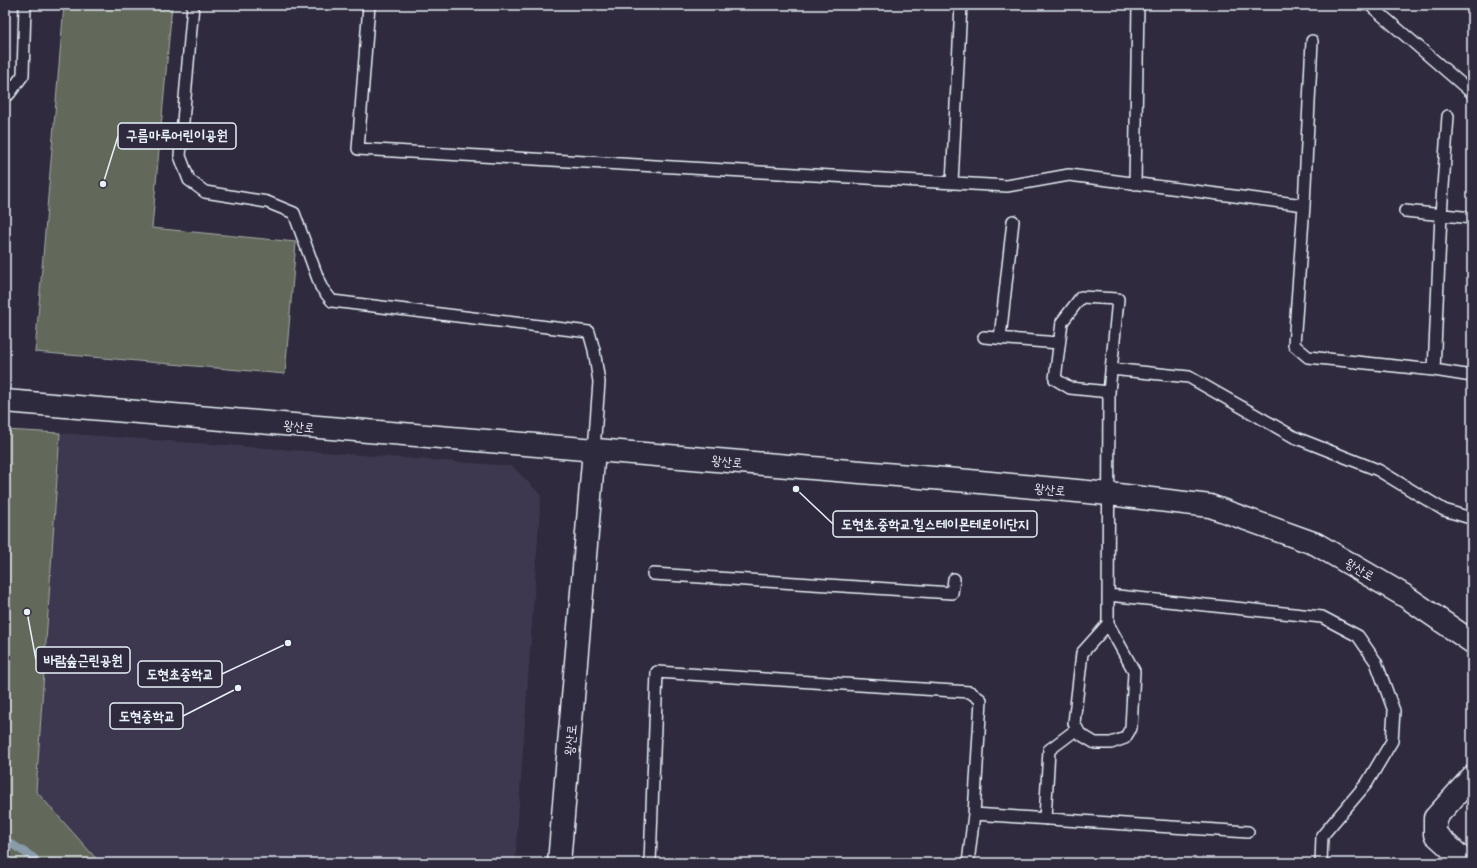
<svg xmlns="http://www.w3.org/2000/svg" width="1477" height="868" font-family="Dekko,'Poor Story',sans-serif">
<rect width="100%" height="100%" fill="#2f2a3d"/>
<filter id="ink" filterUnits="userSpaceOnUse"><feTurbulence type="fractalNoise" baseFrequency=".025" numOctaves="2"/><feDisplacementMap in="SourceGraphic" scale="8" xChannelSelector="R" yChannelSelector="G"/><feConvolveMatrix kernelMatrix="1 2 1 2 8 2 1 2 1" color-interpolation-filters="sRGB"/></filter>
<g filter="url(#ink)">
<!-- built -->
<path fill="#3e394f" d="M60 433 512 466 541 495 515 863H100L36 791Z"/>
<!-- park -->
<path fill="#62685a" stroke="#a5aca9" d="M64 5H172L152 228 296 242 285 374 35 352Z
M5 430 60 433 36 791 100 863H5Z"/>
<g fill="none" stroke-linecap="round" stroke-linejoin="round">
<!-- stream -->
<path stroke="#8a9caa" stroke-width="8" d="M5 840 34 858 38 863"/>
<defs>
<path id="lane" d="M193 5 180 156 189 180 205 192 267 202 294 213 321 287 332 301 589 332 594 350 599 382 594 450
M369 5 358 149 1007 186 1069 175 1304 205
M1370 5 1472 93
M1312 41 1304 205 1294 345 1308 357 1434 370 1472 376
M5 95 9 94 23 75 25 5
M952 183 961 5
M1135 184 1138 5
M1405 211 1472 218
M984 337 1059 343
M1000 338 1013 221
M1111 369 1189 377 1294 437 1378 470 1444 510 1467 517 1472 516
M1434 370 1441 215 1448 116
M653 574 952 593 954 579
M1108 595 1322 617 1358 636 1376 662 1394 711 1392 741 1367 783 1322 836 1321 863
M1108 624 1082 653 1074 723 1080 734 1095 743H1111L1125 738 1131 728 1134 671 1108 624 1109 392 1118 299 1081 297 1062 322 1055 379 1070 388 1109 392
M974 814 1248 832
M1045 819 1049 750 1077 729
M650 863 657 672 970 692 981 700 974 814 968 863"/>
<path id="street" d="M559 863 594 450
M1467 863 1435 834V818L1472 777"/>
<path id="secondary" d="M5 401 969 481 1109 494 1210 506 1316 544 1405 596 1472 642"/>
</defs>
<!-- lane casing -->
<use href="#lane" stroke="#e8f1f8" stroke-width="14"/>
<!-- street casing -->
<use href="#street" stroke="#e8f1f8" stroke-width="25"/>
<!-- secondary casing -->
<use href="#secondary" stroke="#e8f1f8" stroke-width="25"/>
<!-- lane -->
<use href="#lane" stroke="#2f2a3d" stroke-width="11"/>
<!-- street -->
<use href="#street" stroke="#2f2a3d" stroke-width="22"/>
<!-- secondary -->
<use href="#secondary" stroke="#2f2a3d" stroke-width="22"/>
</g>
</g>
<g text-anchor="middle" stroke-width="4" stroke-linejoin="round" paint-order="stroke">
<!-- street labels -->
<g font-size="13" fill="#e8f1f8" stroke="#2f2a3d">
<text transform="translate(299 426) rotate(5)" y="5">왕산로</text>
<text transform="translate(727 461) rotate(5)" y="5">왕산로</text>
<text transform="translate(1050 489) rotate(5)" y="5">왕산로</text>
<text transform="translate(1360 569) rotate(30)" y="5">왕산로</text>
<text transform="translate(570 740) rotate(-85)" y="5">왕산로</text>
</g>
</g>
<!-- callouts -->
<path fill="none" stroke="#e8f1f8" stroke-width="1.5" d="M103 184L118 136M796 489L833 524M27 612L36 660M288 643L222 674M238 688L183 716"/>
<g fill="#e8f1f8" stroke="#2f2a3d" stroke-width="1.5">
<circle cx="103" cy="184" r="4"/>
<circle cx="796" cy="489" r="4"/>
<circle cx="27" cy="612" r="4"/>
<circle cx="288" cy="643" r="4"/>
<circle cx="238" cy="688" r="4"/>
</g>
<g fill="#2f2a3d" stroke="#e8f1f8" stroke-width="1.5">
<rect x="118" y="123" width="118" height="26" rx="4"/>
<rect x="833" y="511" width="204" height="26" rx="4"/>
<rect x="36" y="647" width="94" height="26" rx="4"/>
<rect x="138" y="661" width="84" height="26" rx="4"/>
<rect x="110" y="703" width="73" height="26" rx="4"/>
</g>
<g font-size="14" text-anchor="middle" font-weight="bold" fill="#e8f1f8">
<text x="177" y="140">구름마루어린이공원</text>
<text x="935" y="529">도현초.중학교.힐스테이몬테로이1단지</text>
<text x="83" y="665">바람숲근린공원</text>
<text x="180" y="679">도현초중학교</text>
<text x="147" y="721">도현중학교</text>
</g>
<!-- margin -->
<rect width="1477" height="868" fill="none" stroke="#2f2a3d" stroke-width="20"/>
<rect x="10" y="10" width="1457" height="848" fill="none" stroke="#e8f1f8" stroke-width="1.5" filter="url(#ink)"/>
</svg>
